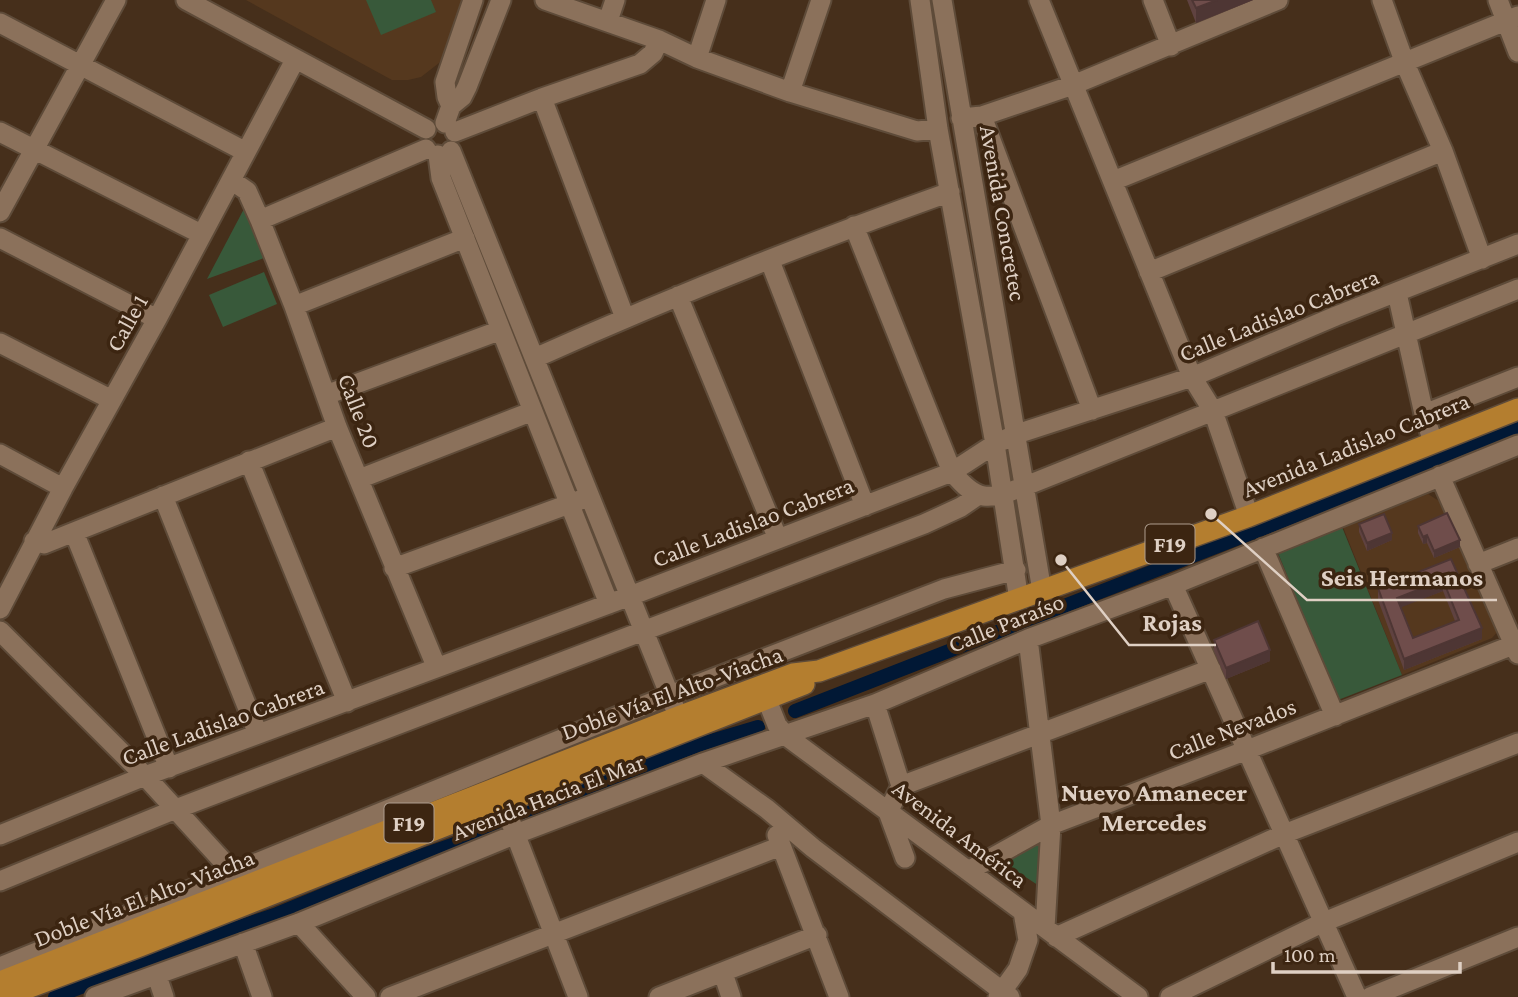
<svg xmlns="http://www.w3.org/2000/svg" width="1518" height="997" font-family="'Crimson Pro',serif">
<rect width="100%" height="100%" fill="#462f1b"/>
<!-- built -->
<path fill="#55381e" d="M246 0H465L448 49 439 63 421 77 408 80H392Z
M1428 494 1439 501 1498 631 1492 638 1402 675 1343 527Z"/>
<!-- green -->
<path fill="#38593a" d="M366 0H431L436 12 381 35Z
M246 205 264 258 207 279Z
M264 272 277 304 223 327 209 295Z
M1342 527 1402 675 1338 700 1278 553Z
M1047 833 1053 895 1012 868 1005 854Z"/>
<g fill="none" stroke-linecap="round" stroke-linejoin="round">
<!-- canal -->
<path stroke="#011835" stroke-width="14" d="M795 711 1518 429
M55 997 216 935 277 914 406 861 483 834 518 816 698 745 758 727"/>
<defs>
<path id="minor" d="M186 0 426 129
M545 0 659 40 697 58 790 92 917 131 938 129
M920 0 938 129 995 444 1019 600
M942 0 1042 591
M1039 0 1192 377 1213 411 1249 516
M1153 0 1171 46
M1382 0 1404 61 1443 151 1482 259
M1498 0 1518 52
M608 21 615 0
M0 23 246 152
M697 58 716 0
M790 92 821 0
M542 98 625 318
M451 106 462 97 467 87 501 0
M451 106 447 97 445 82 473 0
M982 116 1092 410
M961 118 982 116 1073 85 1278 0
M445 123 451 106
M0 132 201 234
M455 132 542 98 640 64 653 53 659 40
M451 151 674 706
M438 155 441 178 609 604
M231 180 247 191 260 220 294 306 337 427 436 666
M1113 181 1518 16
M0 212 116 0
M260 220 426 149
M854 226 952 472C978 503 987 500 1023 487L1518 289
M0 238 157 319
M770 261 865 506
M1149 272 1443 151
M1397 293 1424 414 1433 442
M678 296 778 539
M294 306 465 238
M0 343 112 400
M535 358C671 297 809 242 950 192
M326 395 501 330
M1424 414 1518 377
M0 454 63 488
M249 461 347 702
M1440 476 1518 654
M359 479 533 411
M163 496 258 734
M74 532 169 768
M34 541 44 544 337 427
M1263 548 1335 716
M1478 564 1518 548
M394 568 580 500
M1173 585 1357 997
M0 609 63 488 157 319 295 60
M0 631 145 776 241 881
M1028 639 1051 825 1045 928
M767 700 777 725 785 735 1138 997
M875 704 901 786
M703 763 767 809 813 848 1010 997
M503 802 578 997
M0 835 145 776 630 596 952 472 995 444 1017 434 1192 377 1336 316 1518 244
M777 835 839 997
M905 858 888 812 901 786 1211 669
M968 871 1051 825 1247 750 1518 643
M0 881 176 809 924 524 961 507 977 496
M299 923 366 997
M1056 937 1284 834 1518 743
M243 943 262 997
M0 967 670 695 944 589 1016 570
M723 973 731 997
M157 976 164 997
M95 997 299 923 516 834 703 763 875 704 1028 639 1173 585 1518 445
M390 997 781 846
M659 997 817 935
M998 997 1018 969 1028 940 1023 912
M1170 997 1324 922 1518 842
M1370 997 1518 937"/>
<path id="highway" d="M0 982 678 717 793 674 819 671 1249 516 1518 409
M3 997 140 946 804 684"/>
</defs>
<!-- minor casing -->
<use href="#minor" stroke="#5e4b39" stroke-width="23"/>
<!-- highway casing -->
<use href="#highway" stroke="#5e4b39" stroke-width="24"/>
<!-- minor -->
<use href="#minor" stroke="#8b715b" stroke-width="19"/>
<!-- highway -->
<use href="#highway" stroke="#b47e2f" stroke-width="21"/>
</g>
<!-- wall -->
<path fill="#5f4240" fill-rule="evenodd" d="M1187 0H1253L1196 23Z
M1359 524 1392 540 1367 551 1359 532Z
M1418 526 1460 547 1434 558 1427 543 1423 544 1418 533Z
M1451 559 1482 639 1404 670 1378 600V588ZM1443 591 1455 621 1413 638 1400 607Z
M1214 640 1270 661 1226 679 1214 651Z"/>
<!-- shaded-wall -->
<path fill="#4e3634" d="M1217 0H1253L1196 23V8Z
M1392 533V540L1367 551V543Z
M1427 535V543L1423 544V537Z
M1460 540V547L1434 558V551Z
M1443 580V591L1397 609V598Z
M1482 628V639L1404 670V659Z
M1270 650V661L1226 679V668Z"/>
<!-- building -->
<path fill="#6f4d4b" stroke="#4e3634" stroke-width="2" fill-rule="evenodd" d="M1192 0H1217L1196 8Z
M1447 513 1460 540 1434 551 1427 535 1423 537 1418 526Z
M1384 514 1392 533 1367 543 1359 524Z
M1451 559 1482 628 1404 659 1378 588ZM1443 580 1459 620 1413 638 1397 598Z
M1258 621 1270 650 1226 668 1214 640Z"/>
<g text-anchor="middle" stroke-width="7" stroke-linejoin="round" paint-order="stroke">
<!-- shield labels -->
<g fill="#3c2511" stroke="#ae9d8e" stroke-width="2">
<rect x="1145.5" y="524.5" width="49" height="39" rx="5"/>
<rect x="384.5" y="803.5" width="49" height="39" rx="5"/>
</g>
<g font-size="23" font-weight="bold" fill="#dfd0c4">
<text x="1170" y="552">F19</text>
<text x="409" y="831">F19</text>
</g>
<!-- street labels -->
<g font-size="24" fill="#dfd0c4" stroke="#3c2511">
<text transform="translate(1003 213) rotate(80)" y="8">Avenida Concretec</text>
<text transform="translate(1279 315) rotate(-22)" y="8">Calle Ladislao Cabrera</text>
<text transform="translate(127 323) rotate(-61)" y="8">Calle 1</text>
<text transform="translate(359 411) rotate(69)" y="8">Calle 20</text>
<text transform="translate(1356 445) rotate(-22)" y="8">Avenida Ladislao Cabrera</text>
<text transform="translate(753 522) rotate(-21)" y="8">Calle Ladislao Cabrera</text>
<text transform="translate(1006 623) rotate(-22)" y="8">Calle Paraíso</text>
<text transform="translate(672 693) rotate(-20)" y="8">Doble Vía El Alto-Viacha</text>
<text transform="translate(223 722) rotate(-20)" y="8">Calle Ladislao Cabrera</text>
<text transform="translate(1232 729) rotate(-21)" y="8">Calle Nevados</text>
<text transform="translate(548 797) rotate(-21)" y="8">Avenida Hacia El Mar</text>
<text transform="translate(960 834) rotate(37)" y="8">Avenida América</text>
<text transform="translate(144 898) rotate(-21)" y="8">Doble Vía El Alto-Viacha</text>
</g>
<!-- neighbourhood labels -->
<g font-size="26" font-weight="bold" fill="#dfd0c4" stroke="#3c2511">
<text x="1154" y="801">Nuevo Amanecer<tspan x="1154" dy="30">Mercedes</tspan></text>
</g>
</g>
<!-- callouts -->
<path fill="none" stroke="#dfd0c4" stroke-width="2.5" d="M1211 514L1307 600H1497M1061 560L1129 645H1216"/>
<g fill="#dfd0c4" stroke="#3c2511" stroke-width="2.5">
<circle cx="1211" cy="514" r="7"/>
<circle cx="1061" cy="560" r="7"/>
</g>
<g font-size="26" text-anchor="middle" font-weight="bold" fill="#dfd0c4" stroke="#3c2511" stroke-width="7" stroke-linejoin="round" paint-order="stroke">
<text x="1402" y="586">Seis Hermanos</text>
<text x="1172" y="631">Rojas</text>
</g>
<!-- scale -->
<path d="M1273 962v10h187v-10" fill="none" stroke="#dfd0c4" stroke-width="3.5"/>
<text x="1284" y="962" font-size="21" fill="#dfd0c4" stroke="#3c2511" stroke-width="5" paint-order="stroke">100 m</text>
</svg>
